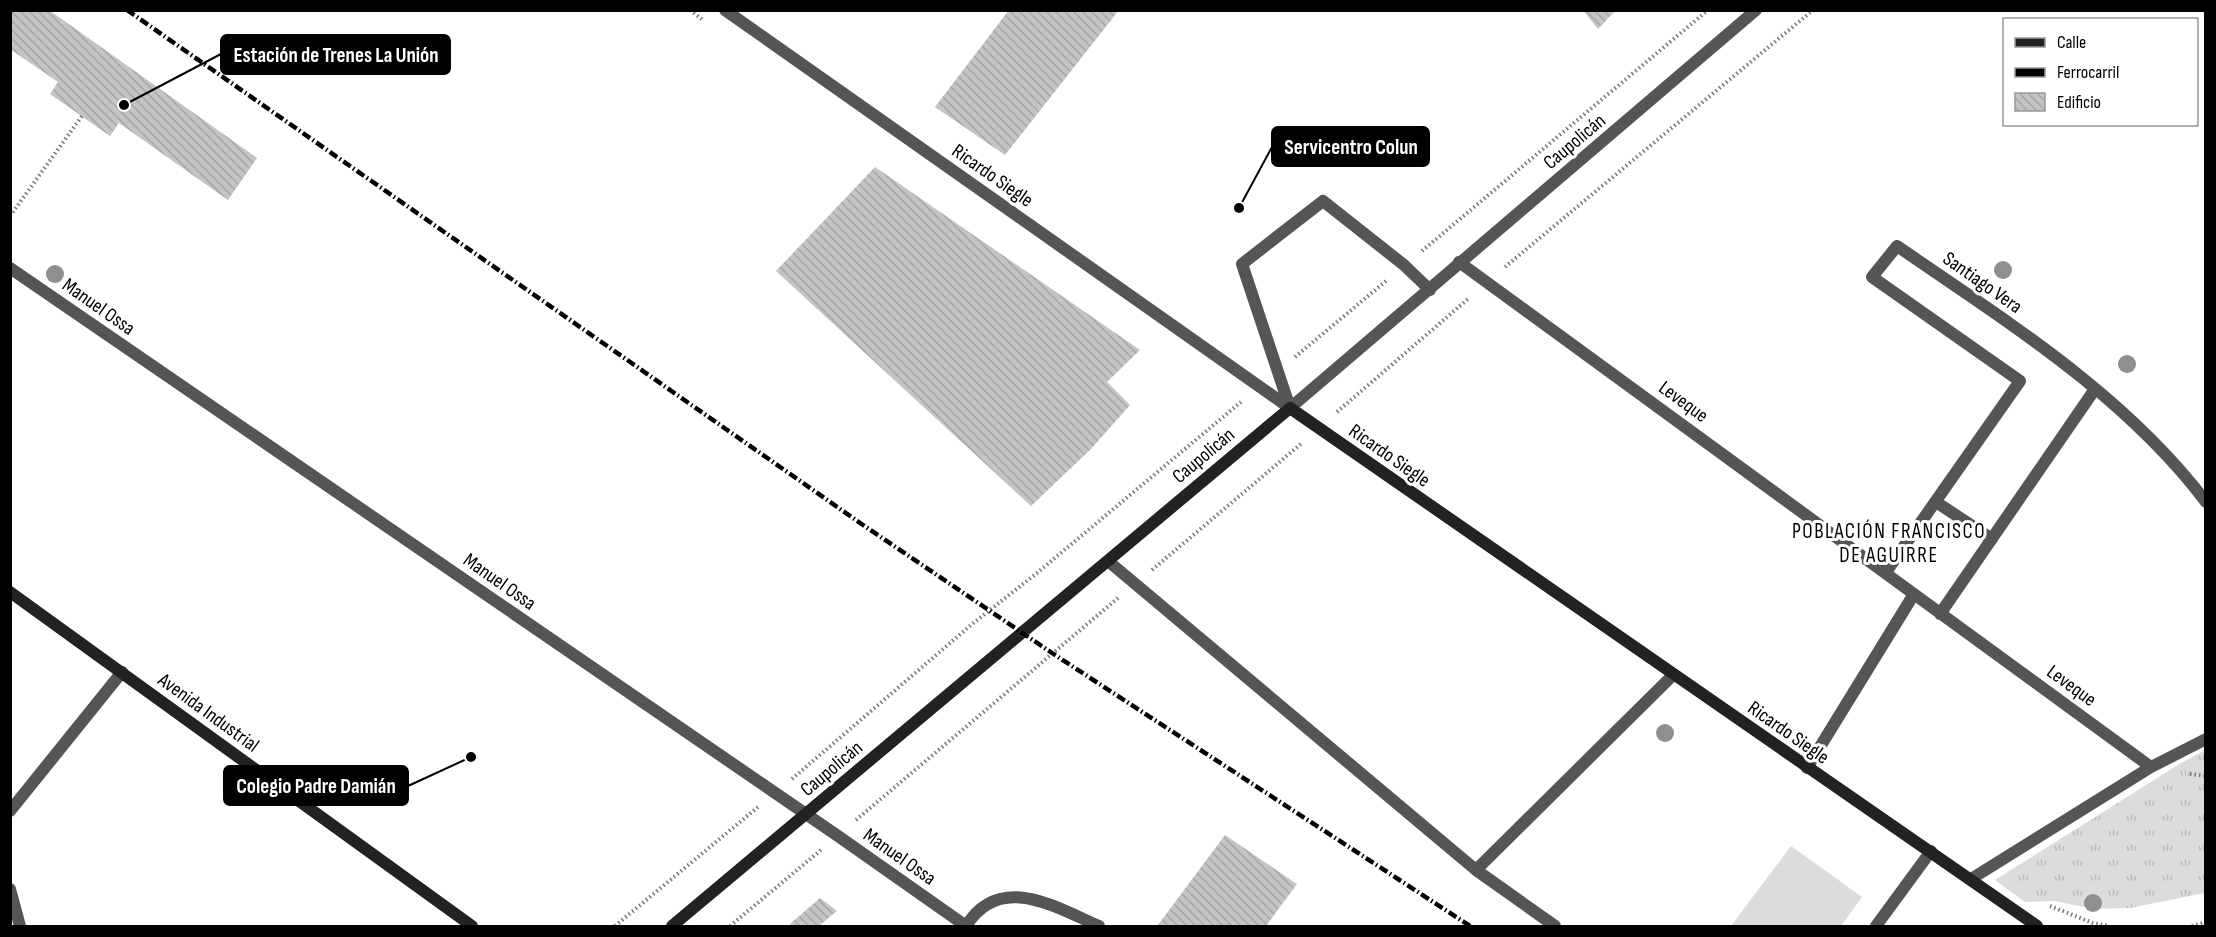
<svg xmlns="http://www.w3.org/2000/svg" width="2216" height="937" font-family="'Sofia Sans Condensed',sans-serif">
<defs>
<pattern id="grass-tufts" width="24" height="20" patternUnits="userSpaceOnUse" patternTransform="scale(1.5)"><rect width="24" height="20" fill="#dcdcdc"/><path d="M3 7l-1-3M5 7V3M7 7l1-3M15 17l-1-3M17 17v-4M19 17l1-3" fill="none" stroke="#bbb"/></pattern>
<pattern id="building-back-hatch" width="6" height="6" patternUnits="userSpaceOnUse" patternTransform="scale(1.5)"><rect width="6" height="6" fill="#c4c4c4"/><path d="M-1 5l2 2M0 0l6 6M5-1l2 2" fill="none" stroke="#a7a7a7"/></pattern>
</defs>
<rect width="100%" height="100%" fill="#fff"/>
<!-- grass -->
<path fill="url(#grass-tufts)" d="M2205 750V893L2130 908 2094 909 2054 901 2025 902 1995 880 2181 763Z"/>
<!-- garden -->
<path fill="#dcdcdc" d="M1791 846 1862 897 1841 926H1731Z"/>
<!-- building -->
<path fill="url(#building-back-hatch)" d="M10 10H49L257 158 228 200 119 123 110 136 50 94 58 82 10 49Z
M1009 10H1119L1005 155 935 107Z
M1583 10H1616L1598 29Z
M875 167 1140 350 1107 382 1130 405 1091 449 1031 506 776 271Z
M1225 835 1297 884 1266 926 1158 925Z
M820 898 837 911 819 926H792L790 924Z"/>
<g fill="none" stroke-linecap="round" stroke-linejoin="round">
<!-- path -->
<path stroke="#777" stroke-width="4" stroke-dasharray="1.5 3" stroke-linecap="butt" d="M690 10 703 20
M10 216 82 116
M1422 251 1708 10
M1505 267 1813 10
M1295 357 1386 281
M1337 412 1469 298
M1152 570 1302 443
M2190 774 2206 776
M792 779 971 625 1037 573 1241 402
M856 820 1118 598
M2050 906 2093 923 2109 926
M615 926 758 807
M730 926 821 850
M2192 926 2206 922"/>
<!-- service -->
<path stroke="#555" stroke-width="12" d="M1290 408 1242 264 1323 201 1404 265 1430 290
M966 926C1000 872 1055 907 1099 926"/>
<!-- minor -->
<path stroke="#555" stroke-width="12" d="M725 10 1290 408
M1459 262 2151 767
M10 268 838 836 966 926
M1936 502 1992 539
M1108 561 1476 870 1555 926
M1886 572 2020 381 1872 277 1897 246C2007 322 2124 394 2206 502
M1940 614 2095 389
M1807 768 1914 594
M10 811 122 672
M1476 870 1673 675
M1971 879 2151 767 2206 739
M10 889 20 926
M1876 926 1931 851"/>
<!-- tertiary -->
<path stroke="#555" stroke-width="12" d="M1290 408 1756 10"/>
<!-- secondary -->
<path stroke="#222" stroke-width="12" d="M10 592 472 926
M672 926 1290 408 2037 926"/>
<!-- rail -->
<path stroke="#000" stroke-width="4.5" stroke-dasharray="9 3 1.5 3" stroke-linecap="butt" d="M127 10 863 525 1052 653 1470 926"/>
</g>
<!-- trees -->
<g fill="#8f8f8f">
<circle cx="2003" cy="270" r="9"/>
<circle cx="55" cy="274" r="9"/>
<circle cx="2127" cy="364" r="9"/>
<circle cx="1665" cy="733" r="9"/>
<circle cx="2093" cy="903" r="9"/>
</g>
<g text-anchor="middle" stroke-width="6" stroke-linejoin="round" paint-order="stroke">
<!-- street labels -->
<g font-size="20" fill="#000" stroke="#fff">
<text transform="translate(1574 141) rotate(-40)" y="7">Caupolicán</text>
<text transform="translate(993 175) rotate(35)" y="7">Ricardo Siegle</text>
<text transform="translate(1983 282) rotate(35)" y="7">Santiago Vera</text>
<text transform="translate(99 306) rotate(35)" y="7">Manuel Ossa</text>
<text transform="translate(1684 401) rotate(36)" y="7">Leveque</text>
<text transform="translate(1203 455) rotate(-40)" y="7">Caupolicán</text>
<text transform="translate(1390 455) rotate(35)" y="7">Ricardo Siegle</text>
<text transform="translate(500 581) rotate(35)" y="7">Manuel Ossa</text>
<text transform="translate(2072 685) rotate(36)" y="7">Leveque</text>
<text transform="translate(209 712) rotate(36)" y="7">Avenida Industrial</text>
<text transform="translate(1789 732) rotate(35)" y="7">Ricardo Siegle</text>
<text transform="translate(831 768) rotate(-40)" y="7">Caupolicán</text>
<text transform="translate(900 856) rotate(35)" y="7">Manuel Ossa</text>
</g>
<!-- neighbourhood labels -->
<g font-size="21" letter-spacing="1.5" fill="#000" stroke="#fff">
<text x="1889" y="538">POBLACIÓN FRANCISCO<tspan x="1889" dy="24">DE AGUIRRE</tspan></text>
</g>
</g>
<!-- callouts -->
<path fill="none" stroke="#000" stroke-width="2" d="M124 105L221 54M1239 208L1272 147M471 757L408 786"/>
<g fill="#000" stroke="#fff" stroke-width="2">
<circle cx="124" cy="105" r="6"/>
<circle cx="1239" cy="208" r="6"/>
<circle cx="471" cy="757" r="6"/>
</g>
<g fill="#000" stroke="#000" stroke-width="2">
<rect x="221" y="35" width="229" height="39" rx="6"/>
<rect x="1272" y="127" width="157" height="39" rx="6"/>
<rect x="224" y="766" width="184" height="39" rx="6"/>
</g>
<g font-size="21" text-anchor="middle" font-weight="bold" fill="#fff">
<text x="336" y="62">Estación de Trenes La Unión</text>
<text x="1351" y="154">Servicentro Colun</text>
<text x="316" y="793">Colegio Padre Damián</text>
</g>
<!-- border -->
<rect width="2216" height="937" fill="none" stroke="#000000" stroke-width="24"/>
<!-- legend -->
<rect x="2003" y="18" width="195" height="108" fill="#ffffff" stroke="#999999" stroke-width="1.5"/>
<rect x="2015" y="38" width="30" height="9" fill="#222222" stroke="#999999" stroke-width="1.5"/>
<text x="2057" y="48" font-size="18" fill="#000000">Calle</text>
<rect x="2015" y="68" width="30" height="9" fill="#000000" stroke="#999999" stroke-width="1.5"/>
<text x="2057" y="78" font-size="18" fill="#000000">Ferrocarril</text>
<rect x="2015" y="93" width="30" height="18" fill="url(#building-back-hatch)" stroke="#999999" stroke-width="1.5"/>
<text x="2057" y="108" font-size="18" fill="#000000">Edificio</text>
</svg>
